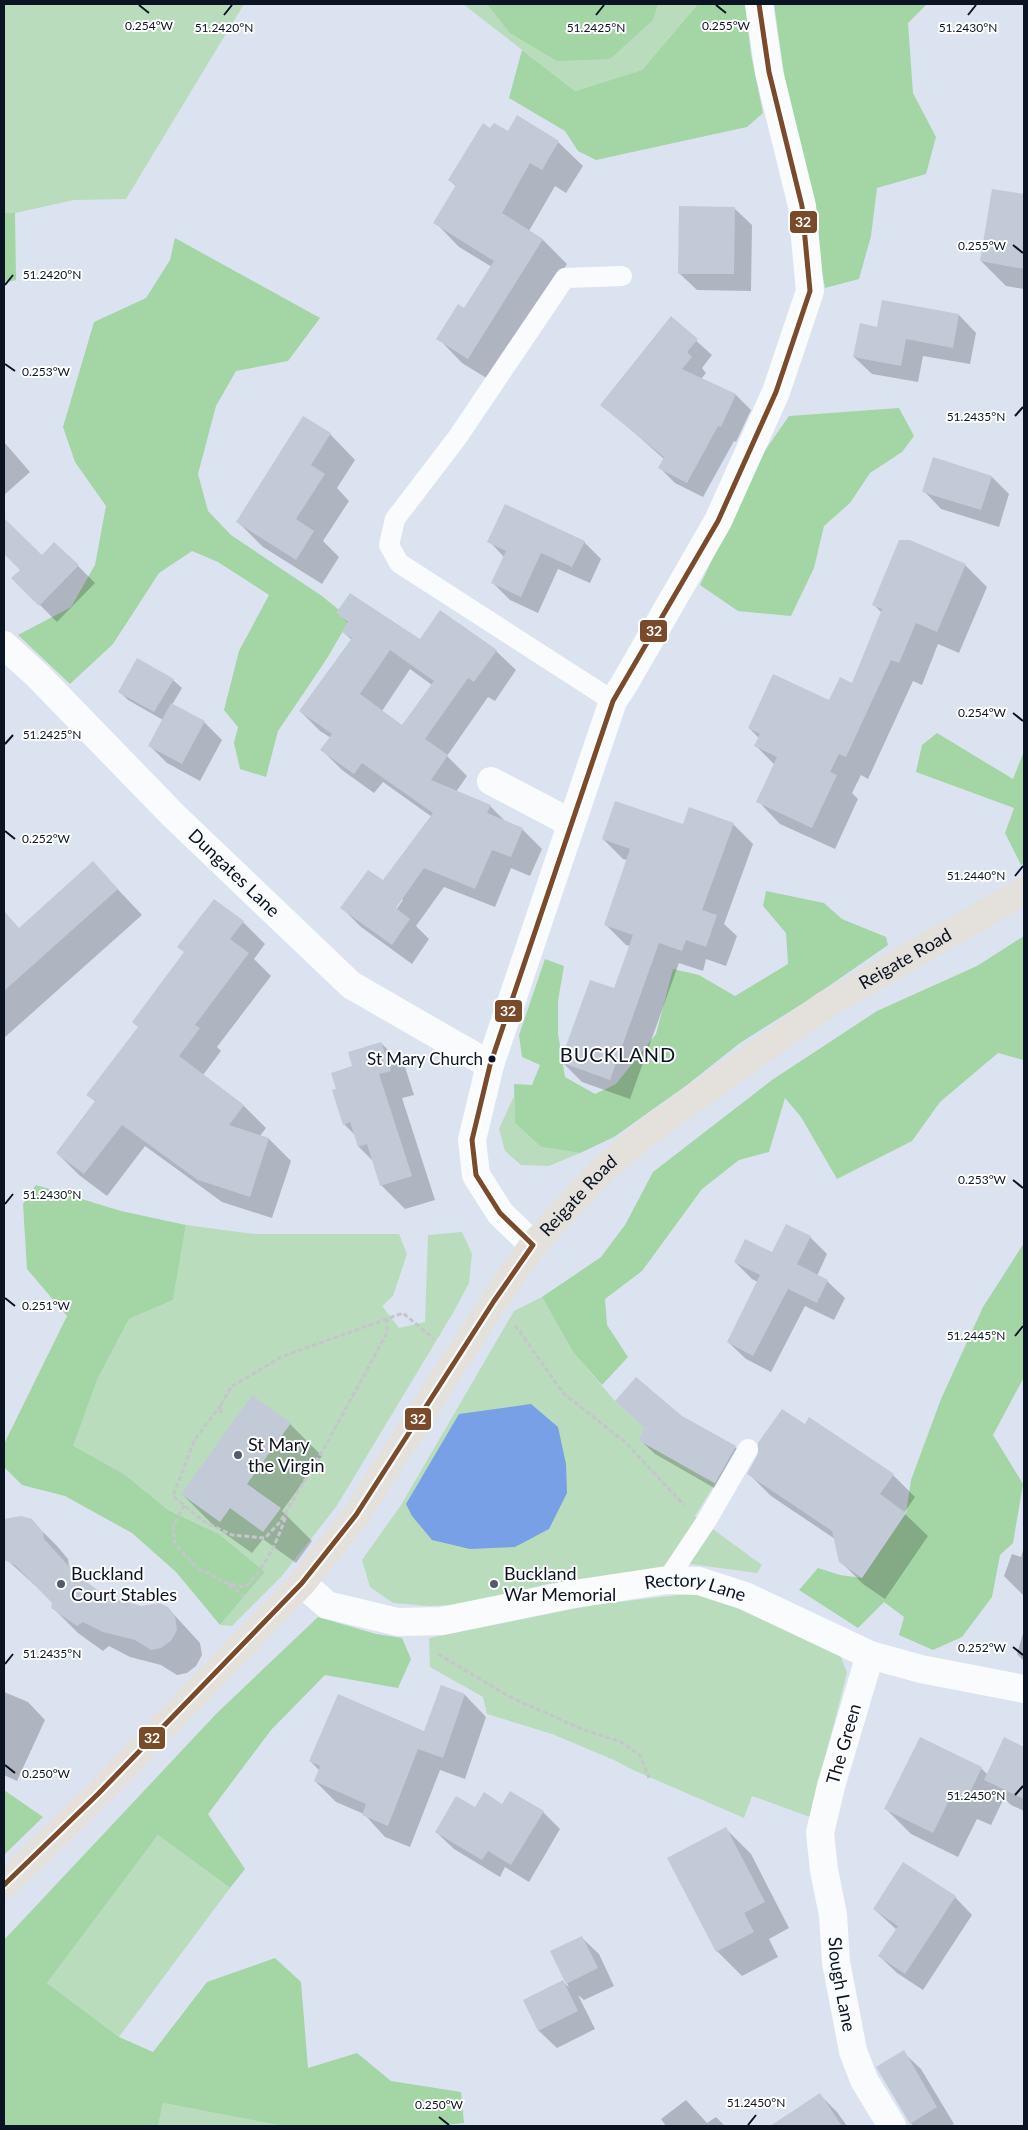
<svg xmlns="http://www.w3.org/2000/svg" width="1028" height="2130" font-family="Lato,sans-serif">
<rect width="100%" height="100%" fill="#dbe3f1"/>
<!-- green -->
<path fill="#b9ddbc" d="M4 4H244L126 199 74 200 15 213H4Z
M463 4H698L642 70 575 91Z
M514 1096 515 1123 541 1147 580 1153 549 1166 521 1165 505 1151 499 1129Z
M186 1225 254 1234H399L407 1254 393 1296 382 1306 399 1328 425 1322 428 1235 462 1232 472 1254 469 1283 453 1313 336 1507 281 1577 232 1626 220 1625 265 1572 219 1534 168 1510 124 1474 72 1446 97 1380 129 1319 173 1300Z
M542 1297 573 1352 615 1401 644 1428 638 1440 715 1484 695 1516 762 1565 757 1573 690 1564 547 1584 468 1604 429 1606 393 1603 370 1587 362 1560 401 1505 514 1311Z
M695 1593 746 1606 839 1652 847 1673 810 1817 752 1796 744 1818 633 1770 614 1760 552 1734 487 1714 483 1697 430 1667 429 1638 593 1605Z
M158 1835 230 1888 119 2037 47 1983Z
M163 2103 283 2126H158Z"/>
<!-- forest -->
<path fill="#a4d5a5" d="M487 4H658L653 20 610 59 557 61 510 33Z
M698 4H745L751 54 763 113 747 127 596 160 578 151 565 131 509 98 522 50 575 91 642 70Z
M774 4H927L908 23 913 93 936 137 926 174 877 188 871 236 859 279 825 288 784 74Z
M4 213H15L16 280 4 283Z
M175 238 320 318 288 361 236 371 216 406 198 474 208 511 231 535 322 596 350 619 326 660 278 731 266 777 240 769 234 743 238 727 224 710 239 651 269 595 218 562 192 551 159 573 113 644 70 684 18 635 71 607 95 565 106 506 75 462 63 427 94 322 146 298 170 260Z
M899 408 914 436 902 452 870 473 850 503 824 526 814 568 791 616 738 611 700 585 764 452 789 416Z
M937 733 1013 779 1024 751V863L1021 865 1005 833 1014 808 916 772 922 745Z
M766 891 824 903 842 919 886 937 888 945 816 995 740 1043 687 1085 614 1137 580 1153 541 1147 515 1123 514 1084 532 1085 540 1065 522 1057 519 1035 545 959 564 966 558 1001V1034L565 1077 595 1094 616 1084 656 1034 673 969 699 975 735 996 788 964 786 933 763 906Z
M1024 936V1062L1023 1060 998 1053 940 1102 912 1141 837 1179 801 1117 785 1098 769 1152 739 1160 702 1189 642 1271 605 1299 607 1325 628 1357 602 1385 573 1352 542 1297 601 1257 625 1225 653 1172 772 1080 877 1011 977 966Z
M36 1185 121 1211 186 1225 173 1300 129 1319 97 1380 73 1446 124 1474 168 1510 219 1534 265 1572 220 1625 176 1572 132 1533 65 1496 22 1485 4 1467V1444L67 1316 27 1269 23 1204Z
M1024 1243V1377L993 1435 1023 1484 1013 1543 1000 1555 992 1597 962 1637 933 1650 899 1635 904 1617 884 1602 858 1628 799 1590 818 1568 840 1575 862 1578 906 1513 911 1480 941 1399 983 1307Z
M318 1617 376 1634 402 1638 411 1659 398 1688 325 1675 271 1730 208 1814 245 1869 230 1888 158 1835 47 1983 119 2037 153 2052 207 1982 275 1958 301 1982 308 2068 357 2053 391 2081 461 2092 464 2123 437 2126H283L163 2103 158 2126H4V1940L217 1713Z
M4 1790 43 1817 4 1855Z"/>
<!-- water -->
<path fill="#77a0e6" d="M531 1404 558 1427 566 1464 567 1493 549 1529 515 1547 470 1549 432 1540 412 1516 406 1504 459 1414Z"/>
<!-- shadow -->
<path fill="#0003" fill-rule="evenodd" d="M491 129 558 142 583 166 566 193 555 186 529 231 543 240 567 264 493 382 462 363 438 338 464 309 492 267 459 247 435 222 457 187 449 180Z
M993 190 1024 195V289L1006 286 981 261Z
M734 208 752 225 751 291 697 290 679 273Z
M959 315 976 333 970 364 923 356 918 382 872 374 854 357Z
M671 318 712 355 702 368 706 373 701 379 736 395 751 410 736 442 734 441 703 497 675 483 660 468 664 459 602 404Z
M330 434 355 460 337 488 349 501 323 541 339 557 322 584 263 547 238 522Z
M4 442 30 472 4 495Z
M992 477 1009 494 999 527 941 509 924 491Z
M4 520 42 557 78 566 95 583 57 622 13 578 21 570 4 552Z
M489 541 584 542 601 559 590 583 558 569 538 613 510 600 493 583 504 557Z
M965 565 987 587 959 653 938 644 922 685 913 681 868 779 861 775 852 793 858 799 835 849 780 824 758 801 775 765 756 746 759 738 749 728 830 702 852 684 882 613 873 604Z
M338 613 420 641 496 651 516 670 495 701 488 697 447 756 467 776 456 792 490 806 507 823 522 829 542 849 530 876 511 868 495 907 444 887 416 926 429 939 412 964 361 927 342 908 383 882 432 817 383 782 374 793 342 770 322 750 331 738 320 731 300 711 352 640 343 632 349 624ZM410 669 432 685 402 726 382 711ZM401 898 403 900 393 914 391 913Z
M173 680 182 688 172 705 204 722 222 740 200 781 167 763 150 746 163 720 128 700 119 691Z
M733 824 753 844 724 924 737 936 726 966 706 959 703 971 679 963 630 1099 582 1082 562 1062 615 990 630 946 626 945 606 925 627 860 623 859 603 839 684 825Z
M93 863 142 915 4 1038V943Z
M243 922 265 944 254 959 271 976 217 1047 221 1051 203 1075 244 1106 266 1128 260 1136 269 1139 291 1161 272 1218 222 1202 145 1146 107 1196 79 1175 57 1153 96 1102 88 1095Z
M381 1043 405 1067 414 1095 402 1098 435 1200 405 1209 381 1185 374 1162 359 1147 355 1135 344 1124 338 1089 354 1067Z
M810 1237 827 1254 817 1276 827 1281 845 1298 834 1320 805 1306 771 1372 746 1359 728 1342 758 1282 752 1279 735 1262 773 1254Z
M290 1424 322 1456 282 1511 312 1541 296 1563 263 1539 252 1553 214 1526 182 1494Z
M805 1426 893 1475 915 1497 904 1513 928 1536 885 1599 863 1584 840 1561 835 1539 771 1496 749 1474Z
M639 1439 735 1447 750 1462 730 1497 655 1454Z
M11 1519 31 1520 57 1546 68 1559 69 1566 80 1578 104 1596 141 1607 168 1608 200 1643 202 1655 196 1666 187 1673 177 1675 161 1665 130 1657 109 1646 103 1651 78 1633 53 1608V1602L4 1557V1525Z
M1024 1547V1596L1004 1576 1012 1554 1021 1557Z
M1024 1630V1661L1017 1654Z
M442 1687 465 1695 486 1717 465 1779 440 1770 410 1847 385 1837 364 1814 336 1802 315 1781 319 1770 310 1761 425 1732Z
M4 1692 28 1702 45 1720 17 1781 4 1775Z
M1005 1739 1024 1748V1811L1011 1805 1004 1798 991 1825 977 1819 958 1857 911 1834 886 1809 981 1768 988 1775Z
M503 1805 543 1812 560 1829 529 1882 505 1867 500 1877 454 1849 436 1832 475 1809Z
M726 1829 751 1854 789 1928 769 1939 778 1957 742 1976 717 1951Z
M955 1897 972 1915 923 1990 897 1973 879 1956 897 1930 874 1909Z
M581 1937 599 1954 614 1986 584 2000 578 1995 595 2029 557 2048 539 2031 525 2001 563 1982 569 1987 551 1952Z
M903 2052 921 2069 954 2124 950 2126H914L910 2123Z
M820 2095 837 2112 847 2126H793L787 2117Z
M686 2100 707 2123 716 2117 725 2126H666L661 2119Z"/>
<!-- building -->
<path fill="#c2cad8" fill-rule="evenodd" d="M517 115 559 141 542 170 530 163 502 213 543 239 468 359 436 339 458 304 464 308 494 261 433 223 456 185 448 180 483 123 490 128 494 123 508 131Z
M992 189 1024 194V269L980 261Z
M679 206 735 207 734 274H678Z
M882 300 959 314 953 348 906 339 901 366 853 357 860 323 877 327Z
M671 316 698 339 687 352 692 357 682 369 736 394 721 427 718 426 687 483 658 468 664 457 600 405Z
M303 416 331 433 311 465 325 474 296 519 314 531 296 560 236 522Z
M933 457 992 476 981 510 922 492Z
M505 504 585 541 572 567 541 553 521 597 491 583 506 551 487 542Z
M4 518 42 555 54 542 79 565 39 606 11 578 20 570 4 554Z
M899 540H910L966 564 937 632 916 623 899 663 891 660 846 757 839 754 830 772 837 775 812 828 756 802 777 757 754 746 760 734 748 728 773 674 829 700 840 677 852 683 882 609 872 605Z
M350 593 420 639 440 610 497 650 474 682 468 678 425 739 448 755 431 780 491 805 487 813 523 828 511 857 492 850 475 889 424 868 396 908 410 919 392 945 340 908 368 870 383 880 433 813 362 763 354 774 320 750 332 734 299 711 352 638 342 632 348 622 336 613ZM390 650 434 681 402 725 360 694Z
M137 658 174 679 154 712 118 692Z
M171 703 205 721 182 764 148 746Z
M615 801 683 824 689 807 734 823 702 910 717 915 706 947 686 940 682 951 659 943 610 1080 560 1062 590 980 614 988 633 935 604 925 630 849 602 839Z
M93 861 118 889 4 991V911L19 928Z
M214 899 244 921 230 939 249 953 195 1025 200 1028 179 1056 244 1105 229 1125 269 1138 250 1197 198 1180 122 1125 84 1174 56 1153 95 1101 86 1095 138 1027 132 1022 184 952 177 947Z
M381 1042 391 1071 379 1074 412 1176 380 1186 367 1144 358 1147 350 1122 343 1125 332 1090 336 1089 331 1073 352 1066 348 1052Z
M786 1224 811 1236 797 1264 828 1280 817 1303 788 1289 753 1356 727 1342 760 1275 734 1262 745 1239 772 1252Z
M636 1377 682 1416 736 1446 715 1483 638 1440 644 1428 615 1401Z
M252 1395 291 1423 247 1484 281 1508 263 1532 230 1508 220 1522 181 1494Z
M782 1409 805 1424 809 1417 894 1474 880 1494 906 1513 862 1578 839 1562 832 1531 747 1474 758 1454V1443Z
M21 1516 32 1519 43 1532 44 1539 75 1573 104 1595 141 1606 159 1603 168 1607 175 1616 177 1630 171 1641 161 1648 151 1650 135 1640 103 1632 83 1622 77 1626 51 1608 52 1603 15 1565 4 1560V1519Z
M441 1685 465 1694 443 1758 418 1749 388 1826 362 1815 366 1804 314 1781 320 1766 309 1761 338 1694 424 1731Z
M920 1737 982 1767 966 1801 952 1794 933 1833 884 1809Z
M1004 1737 1024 1747V1799L984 1780Z
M510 1791 544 1811 511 1865 488 1851 482 1860 435 1832 456 1796 475 1807 484 1792 502 1804Z
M726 1827 765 1902 744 1913 754 1932 716 1952 667 1858Z
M903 1862 956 1896 905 1974 878 1956 898 1926 873 1909Z
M582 1936 598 1968 566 1984 550 1951Z
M563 1980 578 2011 538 2031 523 2000Z
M904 2050 937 2107 910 2124 876 2067Z
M820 2093 842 2126H770Z"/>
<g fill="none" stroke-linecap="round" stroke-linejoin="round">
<!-- path -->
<path stroke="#c4c6cb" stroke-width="3" stroke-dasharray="5 2.5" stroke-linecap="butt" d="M515 1325 563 1393 625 1442 684 1505
M221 1405 195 1439 173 1496 203 1521 232 1535 265 1538 280 1522 327 1443 387 1333V1319
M221 1413V1405L231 1387 281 1357 403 1313 434 1339
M184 1505 173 1527 175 1544 197 1568 227 1583 245 1587C267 1565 277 1542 287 1513
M229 1585 244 1596
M438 1654 510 1697 582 1729 621 1742 640 1755 649 1778"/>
<!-- lane -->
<path stroke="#fafbfd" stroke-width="20" d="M613 701 399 563 389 545 395 519 457 438 565 278 622 276
M667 1580 707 1520 748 1449"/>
<!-- street -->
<g stroke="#fafbfd" stroke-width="28">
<path id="s1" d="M4 645 38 676 173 815 351 985 490 1065"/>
<path d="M491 781 571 823"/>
<path d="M533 1245 500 1213 476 1175 472 1140 490 1065 613 701 623 686 718 521 776 392 810 291 802 206 769 72 759 4"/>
<path id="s2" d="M302 1583 327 1605 398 1622 442 1621 568 1595 667 1580 699 1581 745 1596 870 1655 921 1669 1024 1689"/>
<path id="s3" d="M870 1655 831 1786 820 1833 824 1870 833 1915 836 1962 853 2051 864 2080 892 2126"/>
</g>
<!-- primary -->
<path stroke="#e4e0db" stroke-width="28" id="s4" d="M4 1885 98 1794 302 1583 356 1515 494 1301 533 1245 606 1166 658 1124 825 1005 1024 891"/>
<defs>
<path id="bus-1" d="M533 1245 500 1213 476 1175 472 1140 490 1065 613 701 718 521 776 392 810 291 802 206 769 72 759 4
M4 1885 98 1794 302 1583 356 1515 494 1301 533 1245"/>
</defs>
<!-- bus-1 casing -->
<use href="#bus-1" stroke="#fff" stroke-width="9"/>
<!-- bus-1 -->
<use href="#bus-1" stroke="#7a4b2a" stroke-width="5"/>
</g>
<!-- ticks -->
<path fill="none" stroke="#0b1423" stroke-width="2" d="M139 5 149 13M716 5 726 13M224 15 232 5M596 15 604 5M968 15 976 5M1013 245 1023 253M5 285 13 275M5 364 15 371M1015 416 1023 407M1013 713 1023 721M5 744 13 735M5 831 15 839M1015 876 1023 866M1013 1180 1023 1188M5 1204 13 1194M5 1298 15 1306M1015 1336 1023 1326M1013 1647 1023 1655M5 1664 13 1654M5 1765 15 1773M1015 1795 1023 1786M439 2117 449 2125M748 2125 756 2115"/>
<!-- markers -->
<circle fill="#0b1423" stroke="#fff" stroke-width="2" cx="492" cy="1059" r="4.5"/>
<g fill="#545c6b" stroke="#fff" stroke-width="2">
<circle cx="238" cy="1455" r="5"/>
<circle cx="61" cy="1584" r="5"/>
<circle cx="494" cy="1584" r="5"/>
</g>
<g text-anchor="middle" stroke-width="4" stroke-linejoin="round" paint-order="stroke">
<!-- bus labels -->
<g font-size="17" fill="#0b1423" stroke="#fff" text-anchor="end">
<text x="483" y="1065">St Mary Church</text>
</g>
<!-- street labels -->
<g font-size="18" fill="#0b1423" stroke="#fff">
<text dy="6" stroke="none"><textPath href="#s1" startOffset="324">Dungates Lane</textPath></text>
<text dy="6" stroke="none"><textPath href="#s4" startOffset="1306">Reigate Road</textPath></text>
<text dy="6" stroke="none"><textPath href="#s4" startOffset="901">Reigate Road</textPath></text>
<text dy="6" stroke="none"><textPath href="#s2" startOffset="408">Rectory Lane</textPath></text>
<text transform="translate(844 1744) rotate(-74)" y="6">The Green</text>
<text dy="6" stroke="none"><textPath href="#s3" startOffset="338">Slough Lane</textPath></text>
</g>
<!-- poi labels -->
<g font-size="18" fill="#0b1423" stroke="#fff" text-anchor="start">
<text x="248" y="1451">St Mary<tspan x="248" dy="21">the Virgin</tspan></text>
<text x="71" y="1580">Buckland<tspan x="71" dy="21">Court Stables</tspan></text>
<text x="504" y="1580">Buckland<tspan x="504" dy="21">War Memorial</tspan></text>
</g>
<!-- quarter labels -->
<g font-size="20" letter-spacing="1" fill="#0b1423" stroke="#fff">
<text x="618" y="1062">BUCKLAND</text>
</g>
</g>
<g font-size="12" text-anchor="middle" fill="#0b1423" stroke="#fff" stroke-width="4" stroke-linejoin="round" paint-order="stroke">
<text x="149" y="30">0.254°W</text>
<text x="726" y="30">0.255°W</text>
<text x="224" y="32">51.2420°N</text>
<text x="596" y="32">51.2425°N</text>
<text x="968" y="32">51.2430°N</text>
<text x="982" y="250">0.255°W</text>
<text x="52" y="279">51.2420°N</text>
<text x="46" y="376">0.253°W</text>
<text x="976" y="421">51.2435°N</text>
<text x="982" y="717">0.254°W</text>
<text x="52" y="739">51.2425°N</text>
<text x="46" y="843">0.252°W</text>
<text x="976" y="880">51.2440°N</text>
<text x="982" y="1184">0.253°W</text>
<text x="52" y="1199">51.2430°N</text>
<text x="46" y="1310">0.251°W</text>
<text x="976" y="1340">51.2445°N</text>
<text x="982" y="1652">0.252°W</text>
<text x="52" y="1658">51.2435°N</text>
<text x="46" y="1778">0.250°W</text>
<text x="976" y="1800">51.2450°N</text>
<text x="756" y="2107">51.2450°N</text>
<text x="439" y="2109">0.250°W</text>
</g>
<g stroke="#fff" stroke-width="2">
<rect x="789" y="210" width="29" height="24" rx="5" fill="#7a4b2a"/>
<rect x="639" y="619" width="29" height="24" rx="5" fill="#7a4b2a"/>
<rect x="494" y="999" width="29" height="24" rx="5" fill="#7a4b2a"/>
<rect x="404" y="1407" width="28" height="24" rx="5" fill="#7a4b2a"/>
<rect x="138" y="1726" width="28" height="24" rx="5" fill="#7a4b2a"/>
</g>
<g font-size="14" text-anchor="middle" font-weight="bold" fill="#fff">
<text x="803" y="227">32</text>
<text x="654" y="636">32</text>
<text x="508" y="1016">32</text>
<text x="418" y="1424">32</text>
<text x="152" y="1743">32</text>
</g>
<!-- border -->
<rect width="1028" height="2130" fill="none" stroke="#0b1423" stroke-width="10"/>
</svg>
